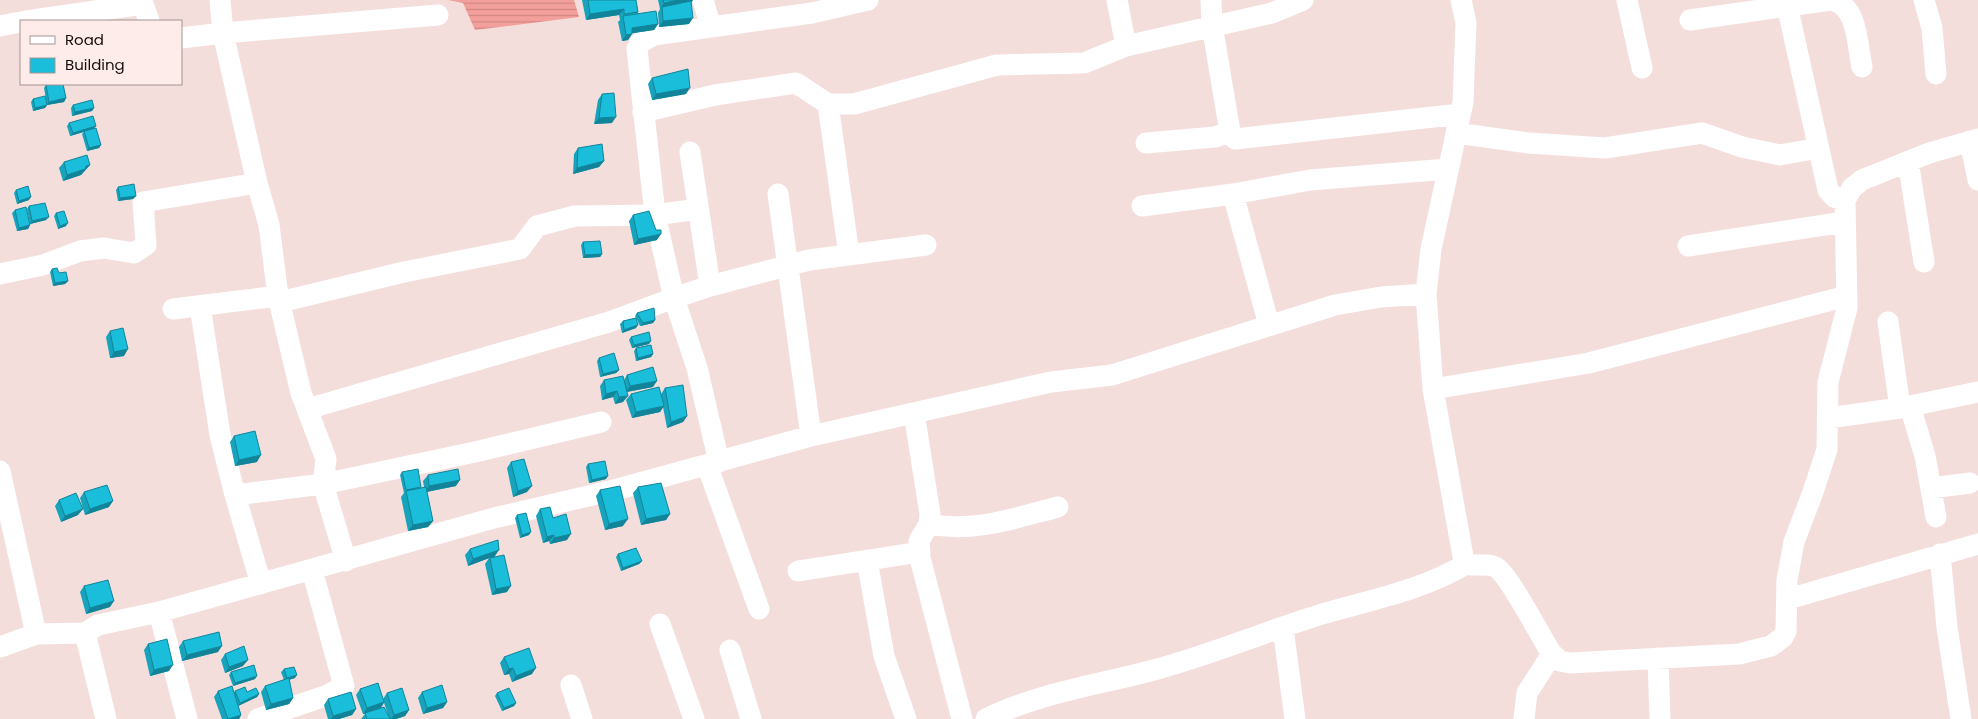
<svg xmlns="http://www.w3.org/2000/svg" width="1978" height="719" font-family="Poppins,sans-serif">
<defs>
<pattern id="water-rules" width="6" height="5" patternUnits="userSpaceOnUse" patternTransform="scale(1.25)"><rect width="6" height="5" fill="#f39f9b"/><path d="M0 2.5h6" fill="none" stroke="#d08884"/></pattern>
</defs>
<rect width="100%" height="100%" fill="#f4dedc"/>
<!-- water -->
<path fill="url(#water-rules)" d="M448 0H574L579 17 475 30 463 3Z"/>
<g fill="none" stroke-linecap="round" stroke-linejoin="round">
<!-- minor -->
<path stroke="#fff" stroke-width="21" d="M703 0 711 27
M1211 0 1212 25 1230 132 1235 139 1460 114
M1461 0 1466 23 1463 102 1431 249 1426 294 1433 389 1464 562C1471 569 1487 561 1497 568 1511 578 1540 636 1552 654L1560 661 1570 663 1739 654 1771 646 1783 637 1786 631 1787 580 1794 542 1813 492 1827 449 1828 382 1847 308 1845 200 1852 188 1862 180 1929 153 1978 139
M1627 0 1642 68
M1831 0C1858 5 1857 44 1862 67
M1924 0 1932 28 1936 74
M1787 5 1828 190 1834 197 1845 200
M1690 20 1831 0
M26 21 143 4 149 21
M0 26 21 22
M181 38 223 33 220 0
M1126 46 1272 13 1303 0
M828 104 849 255
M643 112 715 95 796 83 828 104H854L997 65 1084 63 1126 46 1117 0
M1456 133 1529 143 1605 148 1702 133 1742 147 1780 155 1818 148
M1970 141 1978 180
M1146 143 1215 137 1230 132
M690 152 710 286
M1908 161 1924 262
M778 194 811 436
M1233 194 1269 325
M1142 206 1233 194 1310 180 1448 169
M1688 246 1844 222
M0 274 43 265 80 251 104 248 134 253 146 245 143 202 257 183
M280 302 404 272 520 249 537 226 575 216 655 215 637 49 640 43 654 35 812 13 868 0
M200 306 220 435 235 495 261 584
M173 309 278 296
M1888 322 1900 408
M1433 389 1589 363 1847 296
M1910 406 1925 456 1936 517
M307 409 609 322 674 298 655 215 698 209
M914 413 930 514 929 524 919 541 920 558 962 719
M1828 418 1900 408 1978 392
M719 462 697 368 674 298 710 286 809 260 926 245
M707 465 759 609
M0 471 36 634
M1931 488 1970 483
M235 495 323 484 475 452 601 422
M929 524C974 533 1015 518 1058 507
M1940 554 1947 627 1961 719
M867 560 884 656 906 719
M346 561 323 484 326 459 301 393 278 296 269 225 257 183 223 33 438 15
M798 571 920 552
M1788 599 1978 544
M159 612 494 518 618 489 811 436 1051 382 1112 375 1335 305 1381 297 1426 294
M660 624 694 719
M1283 628 1295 719
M85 633 106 719
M0 647 36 634 85 633 98 625 159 612 187 719
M730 650 751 719
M1658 658 1660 719
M571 685 582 719
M258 719 328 695 344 686 312 570
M986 719C1036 694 1092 686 1146 672 1205 657 1261 633 1319 615 1369 600 1421 591 1466 564
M1524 719 1527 693 1552 654"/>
</g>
<!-- wall -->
<path fill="#16a3bb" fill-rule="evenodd" d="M582 0H636L638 12V13L658 24 654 30 632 33 628 40 622 41 618 22 620 20 619 15 586 20Z
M658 0H693L691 2 689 24 659 27 658 13 660 9Z
M652 78 686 94 652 100 648 84Z
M46 85 66 98 64 102 47 105 44 88Z
M602 94 612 123 594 124 598 100Z
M33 99 47 105 45 108 33 111 31 102Z
M73 105 94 108 92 111 72 116 71 108Z
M69 123 96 126 93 129 101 145 99 148 87 151 82 134 84 132 70 136 67 126Z
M578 148 604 161 599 167 573 174 574 154Z
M64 162 90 165 81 175 63 181 59 168Z
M118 187 136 196 133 199 118 201 116 190Z
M16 190 29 200 17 204 14 193Z
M29 206 46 220 30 224 27 209Z
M15 210 30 225 28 229 17 231 12 213Z
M56 213 66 226 58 229 54 216Z
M633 215 657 240 634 245 629 221Z
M583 242 602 254 600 257 583 258 581 245Z
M52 269 68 281 65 284 53 286 50 272Z
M637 313 655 320 653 323 640 326 636 318V328L622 333 620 324 623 321 636 318 635 316Z
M110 331 124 356 110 358 106 337Z
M631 337 649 344 632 348 629 340Z
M636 348 653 354 651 357 636 361 634 351Z
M599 358 619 370 616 373 600 377 597 361Z
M627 375 653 387 627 392 623 402 615 404 613 397 602 400 600 386 604 380H624Z
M665 388 687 416 683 422 667 428 663 407 660 412 632 418 626 400 631 394 662 401 661 394Z
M234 436 257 462 235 466 230 442Z
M511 462 527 492 513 497 507 468Z
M588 464 606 479 589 483 586 467Z
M402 472 421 487 420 488 424 487 423 481 428 475 456 486 427 492 433 521 428 527 408 531 401 497 404 493 400 475Z
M638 487 670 514 666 520 641 525 633 493Z
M600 490 623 526 605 530 596 496Z
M84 492 109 507 85 515 80 498Z
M59 500 78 515 61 522 55 506Z
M540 509 553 518 567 540 550 544 549 541 543 543 536 516Z
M517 515 529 535 520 538 515 518Z
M470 549 495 556 507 592 492 595 485 564 489 558 468 566 465 555Z
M618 554 642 561 639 564 621 571 616 557Z
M84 586 110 607 86 614 80 592Z
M183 641 218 652 182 661 179 647Z
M148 644 169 671 150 676 144 650Z
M225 654 243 666 225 673 221 660Z
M504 657 532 674 512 682 509 674 504 675 500 663Z
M284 669 295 678 289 680 293 698 289 704 266 710 261 692 265 686 284 680 281 672Z
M231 672 255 679 233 686 229 675Z
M360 689 383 699 387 693 409 710 405 716 396 719H361L365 714H363L356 695ZM384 703 388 715 381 708Z
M218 691 234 693 235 691 247 692 259 694 257 697 238 706 241 715 239 719H222L214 697Z
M422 692 447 702 443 708 423 714 418 698Z
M497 693 516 703 514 706 502 711 495 696Z
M328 699 356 709 352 715 339 719H328L324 705Z"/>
<!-- shaded-wall -->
<path fill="#128499" d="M679 0H693L691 3 662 7 660 9 664 3Z
M624 9 619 15 586 20 590 14Z
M693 18 689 24 659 27 663 21Z
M658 24 654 30 628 34 632 28Z
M632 34 628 40 622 41 626 35Z
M690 88 686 94 652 100 656 94Z
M66 98 64 102 47 105 49 102Z
M47 105 45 108 33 111 35 108Z
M94 108 92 111 72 116 75 112Z
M616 117 612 123 594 124 599 118Z
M96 126 93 129 70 136 73 133Z
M101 145 99 148 87 151 89 148Z
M604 161 599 167 573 174 577 168Z
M90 165 81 175 63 181 67 175Z
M136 196 133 199 118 201 120 198Z
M31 197 29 200 17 204 19 201Z
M49 217 46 220 30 224 32 221Z
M68 223 66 226 58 229 60 226Z
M30 225 28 229 17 231 19 228Z
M661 234 657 240 634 245 638 239Z
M602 254 600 257 583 258 585 255Z
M68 281 65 284 53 286 55 283Z
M655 320 653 323 640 326 643 323Z
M638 325 636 328 622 333 624 330Z
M651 341 649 344 632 348 634 345Z
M128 349 124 356 110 358 114 352Z
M653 354 651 357 636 361 638 358Z
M619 370 616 373 600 377 603 374Z
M657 381 653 387 626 392 630 386Z
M617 391 613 397 602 400 606 394Z
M628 396 623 402 615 404 619 397Z
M664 406 660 412 632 418 636 412Z
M687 416 683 422 667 428 671 422Z
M261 455 257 462 235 466 239 460Z
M608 476 606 479 589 483 592 480Z
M460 480 456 486 425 492 429 486Z
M532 486 527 492 513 497 518 491Z
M113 501 109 507 85 515 90 509Z
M83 509 78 515 61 522 65 516Z
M670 514 666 520 641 525 646 519Z
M628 519 623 526 605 530 609 524Z
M433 521 428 527 408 531 413 525Z
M531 532 529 535 520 538 522 535Z
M571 534 567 540 550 544 554 538Z
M554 535 549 541 543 543 547 537Z
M499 550 495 556 468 566 473 559Z
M642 561 639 564 621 571 623 568Z
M511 586 507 592 492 595 496 589Z
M114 601 110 607 86 614 90 608Z
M222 646 218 652 182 661 187 655Z
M248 660 243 666 225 673 229 667Z
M173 665 169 671 150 676 154 670Z
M513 668 509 674 504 675 509 669Z
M536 668 532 674 512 682 516 676Z
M297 675 295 678 284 681 287 678Z
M257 676 255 679 233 686 235 683Z
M259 694 257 697 238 706 240 703Z
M293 698 289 704 266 710 271 704Z
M384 702 380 708 363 714 367 708Z
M447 702 443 708 423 714 427 708Z
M516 703 514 706 502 711 504 708Z
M356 709 352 715 339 719H331L333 716Z
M409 710 405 716 396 719H391L394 715Z
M241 715 239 719H230Z"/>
<!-- building -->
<path fill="#1abdda" stroke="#128499" d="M588 0H636L638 12 624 14V9L590 14Z
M663 0H679L664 3Z
M691 1 693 18 663 21 662 7Z
M656 11 658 24 632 28V34L626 35 623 16Z
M688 69 690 88 656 94 652 78Z
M55 84H63L66 98 49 102 46 85Z
M614 93 616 117 599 118 602 94Z
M45 96 47 105 35 108 33 99Z
M92 100 94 108 75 112 73 105Z
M93 116 96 126 73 133 69 123Z
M96 128 101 145 89 148 84 131Z
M602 144 604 161 577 168 578 148Z
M87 155 90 165 86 166 85 169 67 175 64 162Z
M134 184 136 196 120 198 118 187Z
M28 186 31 197 19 201 16 190Z
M45 203 49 217 32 221 29 206Z
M26 207 30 225 19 228 15 210Z
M64 211 68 223 60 226 56 213Z
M649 211 656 230H661V234L638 239 633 215Z
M600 241 602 254 585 255 583 242Z
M57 268 59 273 66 272 68 281 55 283 52 269Z
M654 308 655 320 643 323 637 313Z
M636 318 638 325 624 330 623 321Z
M123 328 128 349 114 352 110 331Z
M649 332 651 341 634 345 631 337Z
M651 345 653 354 638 358 636 348Z
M614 353 619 370 603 374 599 358Z
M653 367 657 381 630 386 627 375Z
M623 376 628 396 619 397 617 391 606 394 604 380Z
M683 385 687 416 671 422 665 388Z
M659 387 664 406 636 412 631 394Z
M255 431 261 455 239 460 234 436Z
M524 459 532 486 518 491 511 462Z
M605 461 608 476 592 480 588 464Z
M418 469 421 487 406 490 402 472Z
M458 469 460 480 429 486 428 475Z
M661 483 670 514 646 519 638 487Z
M107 485 113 501 90 509 84 492Z
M620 486 628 519 609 524 600 490Z
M426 487 433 521 413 525 406 491Z
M76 493 83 509 65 516 59 500Z
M550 507 553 518 566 514 571 534 554 538V535L547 537 540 509Z
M526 513 531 532 522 535 517 515Z
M498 540 499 550 473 559 470 549Z
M636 548 642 561 623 568 618 554Z
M504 555 511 586 496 589 490 558Z
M108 580 114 601 90 608 84 586Z
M219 632 222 646 187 655 183 641Z
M167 639 173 665 154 670 148 644Z
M244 646 248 660 229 667 225 654Z
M529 648 536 668 516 676 513 668 509 669 504 657Z
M254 665 257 676 235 683 231 672Z
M294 667 297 675 287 678 284 669Z
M289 678 293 698 271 704 265 686Z
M378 683 384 702 367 708 360 689Z
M442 685 447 702 427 708 422 692Z
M232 686 241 715 228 719 218 691Z
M245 687 247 692 256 688 259 694 240 703 235 691Z
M402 688 409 710 394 715 387 693Z
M509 688 516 703 504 708 497 693Z
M351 692 356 709 333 716 328 699Z
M384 707 390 719H367L365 713Z"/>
<!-- legend -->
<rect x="20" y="20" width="162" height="65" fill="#feecea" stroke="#a19492"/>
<rect x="30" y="36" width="25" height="8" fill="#ffffff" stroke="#a19492"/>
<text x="65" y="45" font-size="15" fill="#160f0e">Road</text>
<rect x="30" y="58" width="25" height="15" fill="#1abdda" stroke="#a19492"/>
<text x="65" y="70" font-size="15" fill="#160f0e">Building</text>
</svg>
